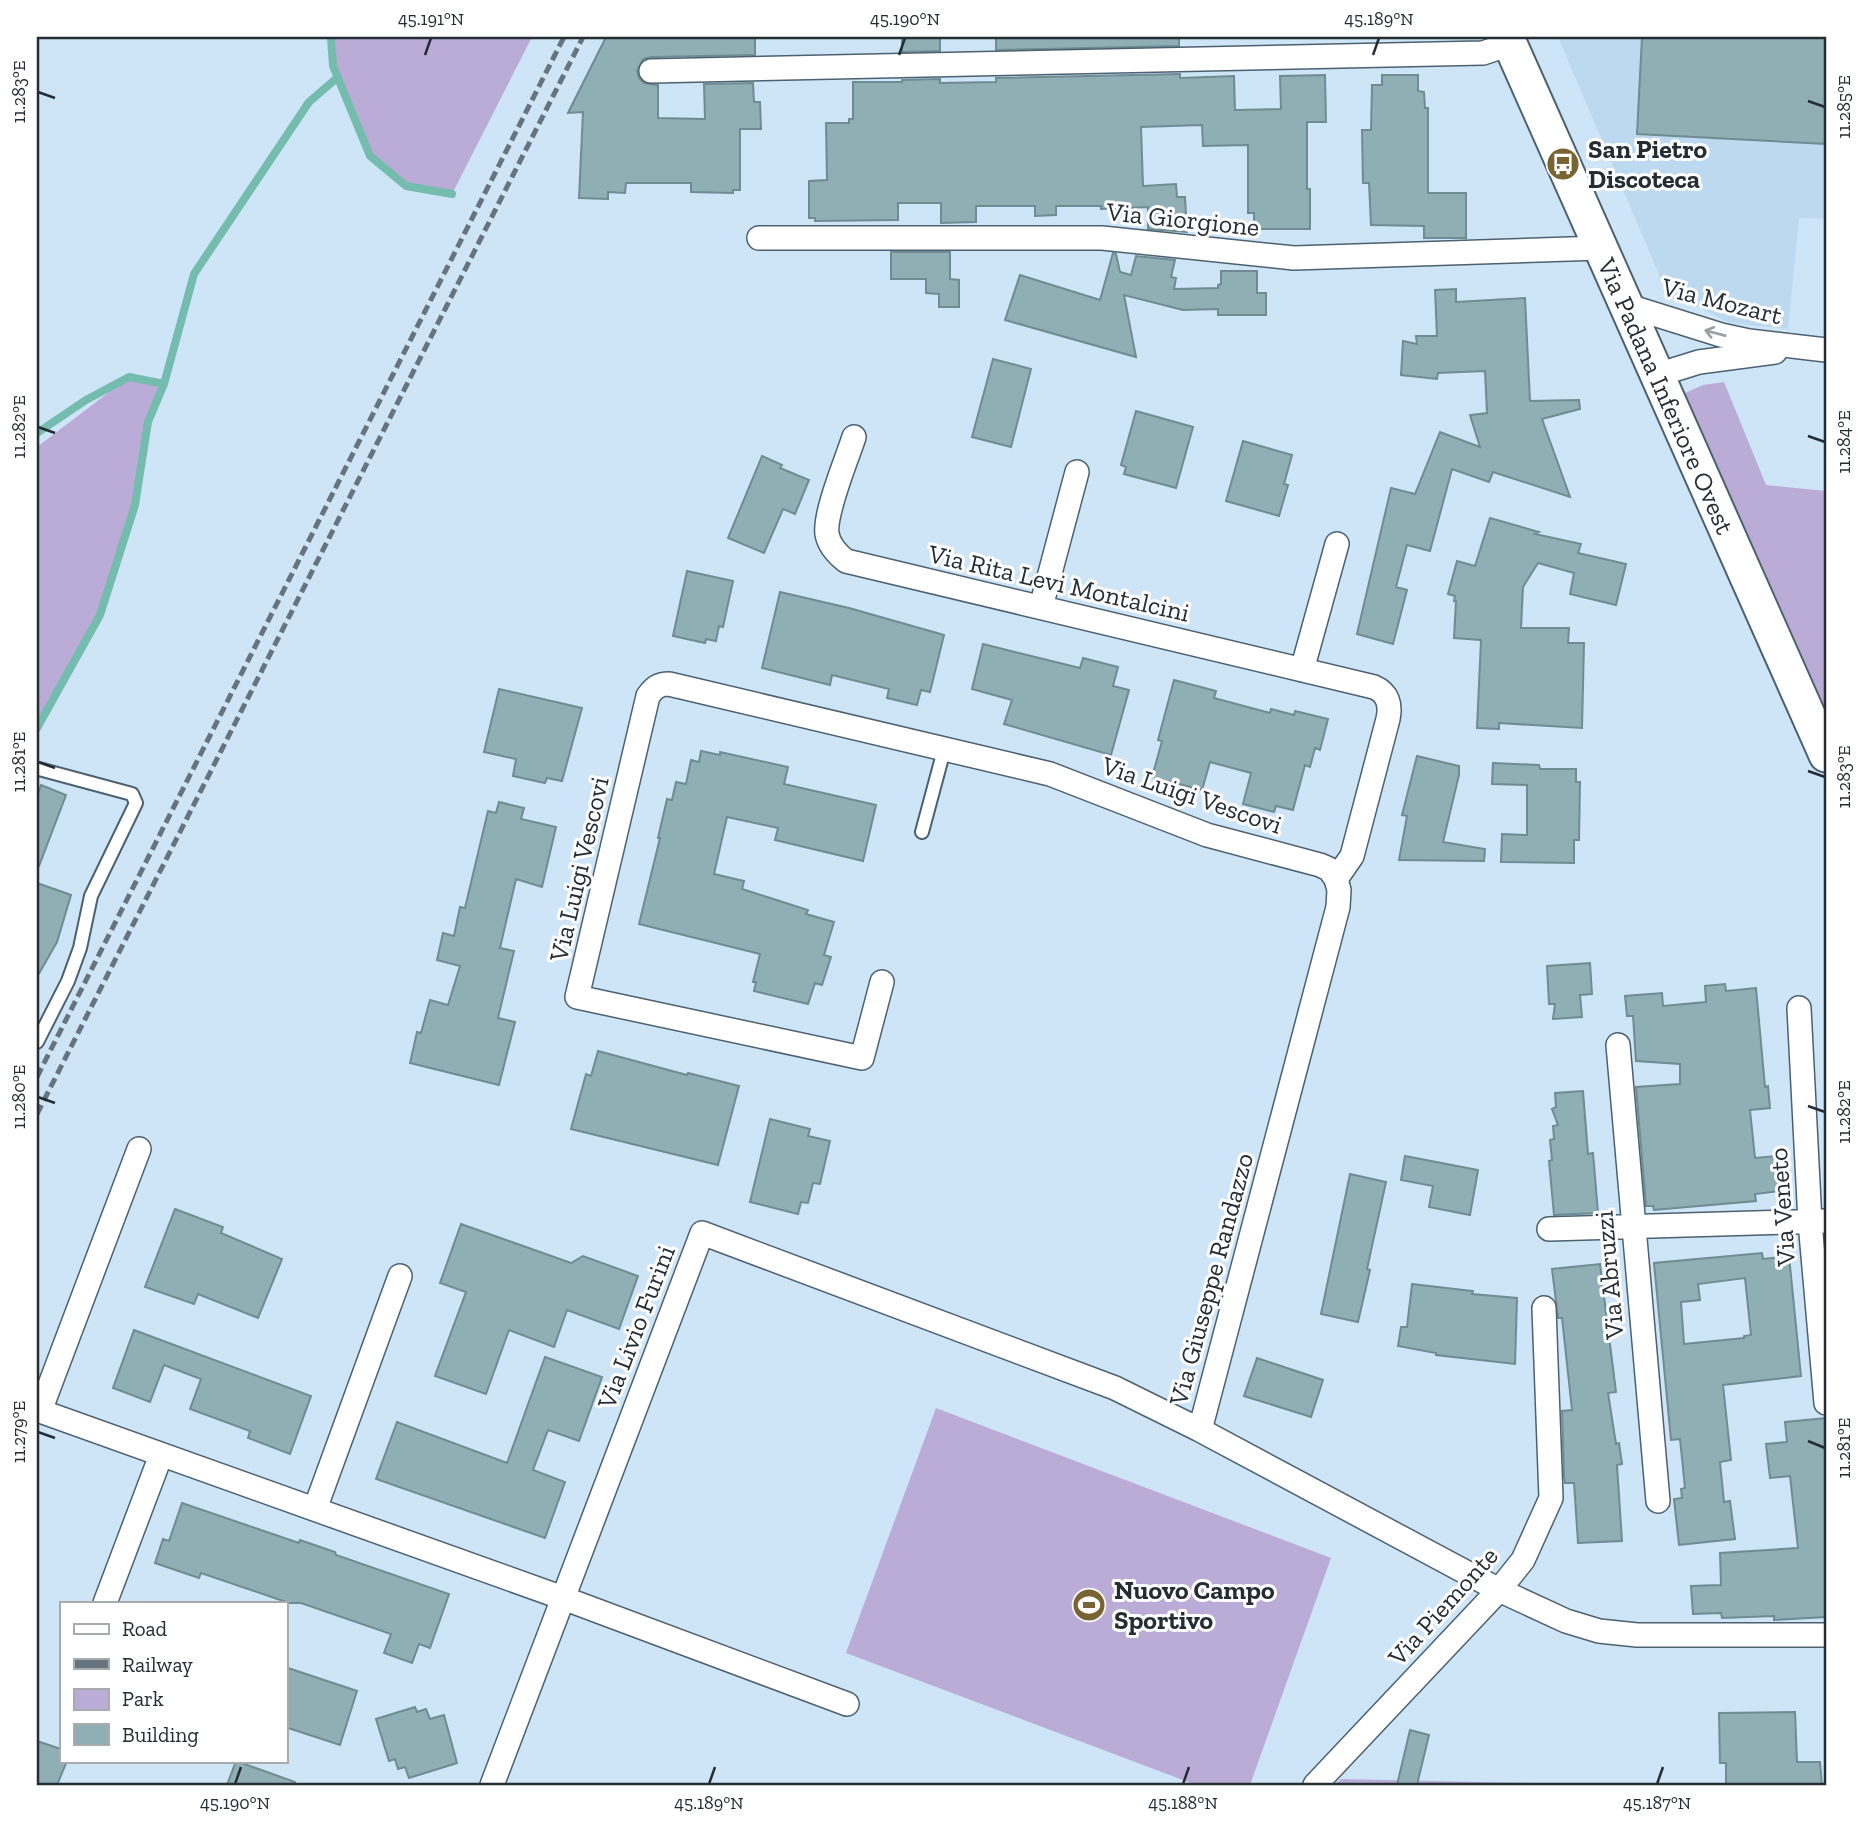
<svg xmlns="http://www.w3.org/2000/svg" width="1863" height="1822" font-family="'Zilla Slab',serif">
<rect width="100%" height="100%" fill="#cee5f7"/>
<!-- built -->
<path fill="#bcd9f0" d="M1558 37H1826V219L1799 218 1788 329 1729 323 1677 296 1670 300Z"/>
<!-- green -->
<path fill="#bbabd7" d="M332 37H532L452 194 406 186 370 156 338 77Z
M129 377 164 384 148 422 135 505 100 615 37 728V447Z
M1724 382 1766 485 1826 491V723L1683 394 1703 385Z
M936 1408 1331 1558 1250 1785H1196L846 1653Z
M1341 1779 1625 1785H1334Z"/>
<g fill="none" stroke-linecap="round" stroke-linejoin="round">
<!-- stream -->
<path stroke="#74bcad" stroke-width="8" d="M331 37 333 66 370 156 406 186 452 194
M37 433 86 400 129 377 164 384 194 274 309 102 338 77
M37 728 100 615 135 505 148 422 164 384"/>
</g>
<!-- building -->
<path fill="#8fafb4" stroke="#6e8c91" stroke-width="2" fill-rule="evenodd" d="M606 37H755V55L651 57 643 59 637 71 639 78 644 83 658 85V118L705 119 704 84 753 83 754 102H760L761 129H740V190H733V193L691 192V183H626L625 193 608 192V199L579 198 583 112 568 113Z
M902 37H940V51L902 52Z
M996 37H1179V46L996 50Z
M1642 37H1826V144L1637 134Z
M1180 74V78L1234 76 1235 110 1281 109 1280 76 1325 75 1326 122H1307V189H1310V229H1257L1258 224 1254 223V213H1248V145L1203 146 1202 125 1141 127 1143 186 1176 184 1177 197H1185L1187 232 1148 229V207L1101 209V206H1056V215L1035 216V206H976V222L941 223V203H898V220L815 221V218H809V181L827 180 826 123H849V119H853V82H902V80L940 79V83L996 82V78Z
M1382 75H1418V91L1424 92 1425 108H1428V193H1466V238H1424V226L1371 225 1369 183H1363L1362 130H1371L1372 85H1382Z
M891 252H950V279L959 280V307H939V294L926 293V279H891Z
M1113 253 1116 254 1120 272 1131 275 1136 256 1175 260 1171 277 1176 278 1174 289 1218 288V285L1221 284V271H1257V293H1266V315H1218V309L1183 310 1124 295 1136 357 1005 320 1020 275 1100 300Z
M1456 289V302L1525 298 1530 401 1579 400 1580 409 1542 419 1570 497 1493 472 1489 482 1452 469 1430 551 1407 545 1396 587 1407 590 1393 644 1357 634 1391 488 1415 494 1440 432 1480 447 1470 415 1487 413 1485 371 1438 373 1437 379 1401 375 1403 341 1417 344 1416 336H1437L1435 290Z
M993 359 1031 369 1011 447 972 437Z
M1136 411 1193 427 1176 488 1124 474 1126 467 1121 465Z
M1243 441 1292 455 1284 484 1288 485 1279 516 1226 501Z
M762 456 782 465 780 468 809 480 795 514 783 509 764 553 728 538Z
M1490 518 1539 532 1535 534 1581 544 1578 553 1626 564 1616 605 1570 594 1574 573 1538 563 1523 587 1521 628H1569L1568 643H1584L1582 728 1499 723V729L1477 728 1481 640 1454 638 1456 601H1454L1455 596 1448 594 1457 561 1475 566Z
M687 571 733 581 723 627 719 626 716 641 706 639 705 643 673 636Z
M780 592 849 608 944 635 930 692 921 690 917 705 887 698 889 689 832 675 830 685 762 668Z
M983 644 1080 668 1083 658 1118 667 1113 686 1129 690 1111 755 1004 724 1012 700 972 689Z
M1174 680 1216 691 1214 698 1270 713 1271 709 1294 715 1295 711 1328 719 1320 750 1315 748 1310 767 1305 765 1293 810 1276 806 1274 812 1243 804 1251 773 1210 762 1202 790 1152 777 1162 741 1158 740Z
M499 689 582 708 562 781 547 778 545 783 513 776 516 759 484 752Z
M701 751 720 755V752L788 767 784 784 876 805 863 861 775 840 778 828 727 817 714 874 744 881 742 889 808 910 806 914 834 922 824 955 831 957 822 985 815 983 808 1004 754 991 756 982H753L760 954 639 924 660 838H658L667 799 672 800 676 782 686 784 691 760 699 762Z
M1417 756 1459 766V775L1443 842 1485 849 1484 861 1399 860 1407 816 1402 815Z
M1493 763 1539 765 1540 769H1576V782H1580L1579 840H1574V863L1501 862 1502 834 1527 835V785L1492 784Z
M41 785 66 795 39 866H37V797Z
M499 802 524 808 521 819 556 827 542 887 516 879 500 948 514 951 498 1018 515 1022 499 1085 410 1063 417 1032 421 1033 430 1000 448 1005 460 966 437 960 443 933 454 936 460 907 465 908 488 811 496 813Z
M37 883 71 895 57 942 37 977Z
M1590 963 1592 994 1580 995 1582 1017 1553 1019 1555 1004H1549L1547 966Z
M1725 984 1726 991 1756 988 1765 1087 1768 1086 1770 1108 1750 1110 1755 1158 1777 1156 1780 1191 1755 1194 1756 1201 1654 1210 1653 1206H1646L1636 1087 1680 1084V1064L1636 1061 1633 1016H1627L1625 996 1662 993 1663 1006 1706 1002 1705 986Z
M598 1051 687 1075 688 1073 739 1086 718 1165 571 1129 586 1074 591 1076Z
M1583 1091 1588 1154 1593 1153 1598 1213 1554 1215 1549 1161 1552 1160 1550 1140 1554 1139 1553 1126 1558 1125 1552 1109 1556 1107 1555 1093Z
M770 1119 810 1129 808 1136 830 1141 820 1184 813 1183 808 1203 801 1202 798 1214 750 1202Z
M1405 1156 1478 1170 1470 1215 1429 1207 1433 1186 1401 1180Z
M1350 1174 1386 1182 1367 1269 1370 1270 1358 1322 1321 1314Z
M175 1209 223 1227 221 1233 282 1259 258 1318 198 1294 194 1304 145 1287Z
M461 1224 571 1263 583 1256 638 1276 619 1329 567 1310 554 1347 509 1330 486 1394 435 1376 466 1292 440 1283Z
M1762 1253 1763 1259 1789 1256 1801 1376 1723 1385 1731 1460 1720 1462 1724 1502 1730 1501 1735 1539 1679 1545 1674 1499 1682 1498 1681 1489 1685 1488 1680 1439 1671 1440 1654 1263ZM1745 1278 1751 1335 1744 1336V1338L1684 1344 1681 1302 1700 1300 1698 1284Z
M1600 1264 1616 1392 1608 1393 1616 1444 1619 1443 1622 1464 1617 1465 1622 1541 1578 1543 1574 1483H1565L1564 1477 1562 1411 1572 1410 1562 1318H1558L1552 1269Z
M1412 1284 1473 1291 1472 1294 1517 1298 1515 1364 1436 1355V1353L1398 1346 1401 1327H1407Z
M134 1330 311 1396 290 1454 248 1438 250 1431 190 1409 201 1379 164 1365 150 1402 113 1388Z
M545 1357 602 1377 579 1441 548 1430 533 1470 565 1482 545 1538 376 1479 397 1422 507 1463Z
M1257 1358 1323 1380 1311 1417 1244 1396Z
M1826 1418V1617L1774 1620V1616L1722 1618 1721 1613 1693 1614 1691 1586 1721 1585 1720 1553 1798 1548 1790 1476 1770 1478 1766 1444 1787 1442 1785 1422Z
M182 1503 299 1543 300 1540 335 1552 336 1555 449 1594 430 1648 419 1644 412 1663 384 1653 391 1634 301 1603H289L201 1573 199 1578 155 1563 163 1539 169 1541Z
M285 1667 357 1691 340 1745 285 1727Z
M415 1707 417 1712 426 1709 430 1719 444 1715 457 1763 409 1778 405 1767 398 1769 395 1759 389 1761 376 1719Z
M1795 1712 1797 1762H1820L1822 1785H1726V1763H1720L1719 1713Z
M1410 1730 1429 1735 1417 1785H1397Z
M37 1741 61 1749V1761H67L57 1785H37Z
M236 1761 295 1782 294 1785H227Z"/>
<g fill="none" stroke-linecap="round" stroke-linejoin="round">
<defs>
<path id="lane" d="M922 832 944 750
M37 1042 68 981 80 948 91 896 136 803 132 794 39 769"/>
<path id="street" d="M651 71 1483 53 1510 44
M759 238H1102L1294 258 1600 248
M1625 305 1721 335 1749 341 1826 350
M1657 375 1699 362 1775 352
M854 437C847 459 824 513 827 534 829 545 837 554 846 561L1374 687C1388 693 1391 705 1388 719L1352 856 1336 879 1339 890 1338 907 1200 1430 1499 1590 1566 1621 1599 1631 1637 1635H1826
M1041 607 1077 472
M1302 670 1337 544
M882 982 862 1058 577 997 648 696C654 688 658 684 669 684L1050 774 1207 835 1320 865 1329 869 1336 879
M1799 1008 1810 1222 1826 1403
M1618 1045 1658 1501
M139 1149 40 1411 563 1598 847 1704
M1549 1229 1826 1221
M315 1509 400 1276
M105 1603 161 1455
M492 1785 702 1233 1115 1388 1200 1430
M1315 1785 1499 1590 1523 1560 1551 1498 1544 1308"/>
<path id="secondary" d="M1507 37 1826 755"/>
</defs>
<!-- lane casing -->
<use href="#lane" stroke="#4c6170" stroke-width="16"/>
<!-- street casing -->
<use href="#street" stroke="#4c6170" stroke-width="26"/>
<!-- secondary casing -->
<use href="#secondary" stroke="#4c6170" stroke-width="37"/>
<!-- lane -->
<use href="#lane" stroke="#fff" stroke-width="12"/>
<!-- street -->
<use href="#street" stroke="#fff" stroke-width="23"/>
<!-- secondary -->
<use href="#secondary" stroke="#fff" stroke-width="33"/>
<!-- rail -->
<path stroke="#66747f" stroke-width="5" stroke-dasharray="10 5" stroke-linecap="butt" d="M37 1077 564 37
M37 1114 583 37"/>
</g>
<!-- one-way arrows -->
<defs><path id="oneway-shaft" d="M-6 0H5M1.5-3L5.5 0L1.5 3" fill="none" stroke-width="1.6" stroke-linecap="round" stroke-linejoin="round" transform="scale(1.75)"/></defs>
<use stroke="#9ca0a4" href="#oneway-shaft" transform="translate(1715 333) rotate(-165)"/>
<!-- ticks -->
<path fill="none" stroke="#242d34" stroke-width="2.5" d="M425 55 431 38M899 55 905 38M1373 55 1379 38M38 92 55 98M1808 101 1825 107M38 427 55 433M1808 436 1825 442M38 762 55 768M1808 771 1825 777M38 1097 55 1103M1808 1106 1825 1112M38 1432 55 1438M1808 1441 1825 1448M235 1784 241 1767M709 1784 715 1767M1183 1784 1189 1767M1657 1784 1663 1767"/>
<!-- icons -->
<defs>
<symbol id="bus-disc" viewBox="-11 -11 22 22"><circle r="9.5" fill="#786433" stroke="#fff"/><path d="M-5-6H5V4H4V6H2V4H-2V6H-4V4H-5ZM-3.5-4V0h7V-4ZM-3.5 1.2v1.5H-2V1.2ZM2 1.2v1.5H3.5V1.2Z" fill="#fff"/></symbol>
<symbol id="stadium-disc" viewBox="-11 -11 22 22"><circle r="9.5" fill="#786433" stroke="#fff"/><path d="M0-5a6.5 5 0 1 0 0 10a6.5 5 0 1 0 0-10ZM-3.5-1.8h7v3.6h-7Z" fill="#fff"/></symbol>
</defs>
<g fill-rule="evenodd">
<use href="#bus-disc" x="1544" y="145" width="38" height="38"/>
<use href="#stadium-disc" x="1070" y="1586" width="38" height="38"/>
</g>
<g text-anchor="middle" stroke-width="6" stroke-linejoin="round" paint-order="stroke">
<!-- poi labels -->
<g font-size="26" font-weight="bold" fill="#242d34" stroke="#fff" text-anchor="start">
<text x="1588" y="158">San Pietro<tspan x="1588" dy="30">Discoteca</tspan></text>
<text x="1114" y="1599">Nuovo Campo<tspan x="1114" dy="30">Sportivo</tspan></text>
</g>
<!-- street labels -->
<g font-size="26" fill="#242d34" stroke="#fff">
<text transform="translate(1183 219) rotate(6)" y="9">Via Giorgione</text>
<text transform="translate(1722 301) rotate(14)" y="9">Via Mozart</text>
<text transform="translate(1666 396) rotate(66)" y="9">Via Padana Inferiore Ovest</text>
<text transform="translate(1059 583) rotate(13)" y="9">Via Rita Levi Montalcini</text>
<text transform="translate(1192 795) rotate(19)" y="9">Via Luigi Vescovi</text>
<text transform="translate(579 869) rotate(-77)" y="9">Via Luigi Vescovi</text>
<text transform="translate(1782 1207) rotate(-94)" y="9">Via Veneto</text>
<text transform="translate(1609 1275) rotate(-95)" y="9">Via Abruzzi</text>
<text transform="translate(1211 1279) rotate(-75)" y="9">Via Giuseppe Randazzo</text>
<text transform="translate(636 1327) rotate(-69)" y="9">Via Livio Furini</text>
<text transform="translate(1443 1606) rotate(-48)" y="9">Via Piemonte</text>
</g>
</g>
<!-- border -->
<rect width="1863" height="1822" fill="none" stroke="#ffffff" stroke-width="77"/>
<!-- legend -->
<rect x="60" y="1602" width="228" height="161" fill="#ffffff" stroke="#a7abae" stroke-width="2"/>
<rect x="74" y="1624" width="35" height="10" fill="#ffffff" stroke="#a7abae" stroke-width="2"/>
<text x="122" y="1636" font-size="21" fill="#242d34">Road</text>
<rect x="74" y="1659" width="35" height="10" fill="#66747f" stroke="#a7abae" stroke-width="2"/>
<text x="122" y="1672" font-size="21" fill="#242d34">Railway</text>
<rect x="74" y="1689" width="35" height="21" fill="#bbabd7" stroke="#a7abae" stroke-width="2"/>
<text x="122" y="1706" font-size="21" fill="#242d34">Park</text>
<rect x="74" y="1724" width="35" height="21" fill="#8fafb4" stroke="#a7abae" stroke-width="2"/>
<text x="122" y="1742" font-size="21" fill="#242d34">Building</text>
<rect x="38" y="38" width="1787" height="1746" fill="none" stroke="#242d34" stroke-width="2.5"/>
<g font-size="18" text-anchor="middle" fill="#242d34">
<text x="431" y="25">45.191°N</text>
<text x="905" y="25">45.190°N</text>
<text x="1379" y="25">45.189°N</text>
<text transform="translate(19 92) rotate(-90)" y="6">11.283°E</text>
<text transform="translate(1844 107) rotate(-90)" y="6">11.285°E</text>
<text transform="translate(19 427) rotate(-90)" y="6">11.282°E</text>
<text transform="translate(1844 442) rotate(-90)" y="6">11.284°E</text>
<text transform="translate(19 762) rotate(-90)" y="6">11.281°E</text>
<text transform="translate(1844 777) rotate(-90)" y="6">11.283°E</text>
<text transform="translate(19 1097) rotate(-90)" y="6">11.280°E</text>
<text transform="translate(1844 1112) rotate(-90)" y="6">11.282°E</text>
<text transform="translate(19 1432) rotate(-90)" y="6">11.279°E</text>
<text transform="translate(1844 1448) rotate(-90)" y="6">11.281°E</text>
<text x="235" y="1809">45.190°N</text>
<text x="709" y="1809">45.189°N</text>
<text x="1183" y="1809">45.188°N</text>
<text x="1657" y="1809">45.187°N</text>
</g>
</svg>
